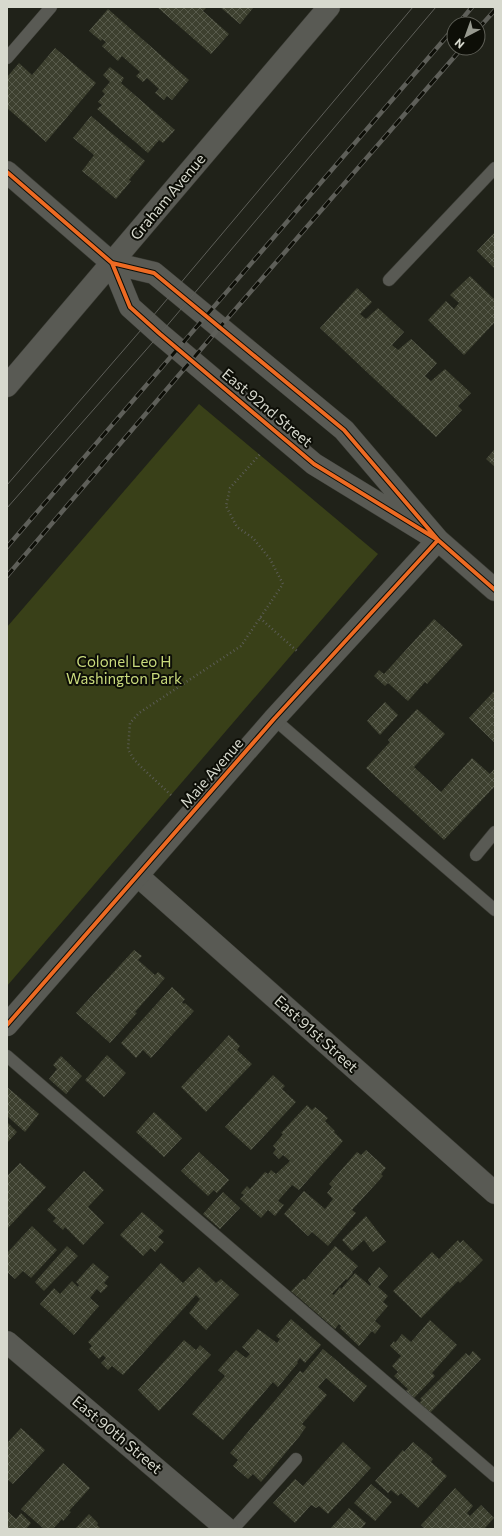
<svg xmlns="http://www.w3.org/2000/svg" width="502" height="1536" font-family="Commissioner,sans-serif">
<defs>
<pattern id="building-cross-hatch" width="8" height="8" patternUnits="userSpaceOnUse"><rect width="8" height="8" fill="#3d402f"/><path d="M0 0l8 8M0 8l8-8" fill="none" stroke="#585b4c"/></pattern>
</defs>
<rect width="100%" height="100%" fill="#202219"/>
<!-- green -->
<path fill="#394018" d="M199 404 378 554 7 986V627Z"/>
<!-- building -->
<path fill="url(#building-cross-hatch)" d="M157 7H205L206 8 203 11 229 34 211 54Z
M220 7H254L240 24Z
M108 9 189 80 172 100 167 96 164 100 155 93 159 89 147 78 143 82 136 76 140 72 122 56 118 61 102 46 106 42 102 39 101 41 89 31Z
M55 48 96 83 46 142 7 108V77L19 63 32 75Z
M110 67 124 78 121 83 175 130 163 143 159 140 148 153 97 109 102 105 98 102 105 94 102 91 110 82 103 75Z
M91 116 145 161 129 180 131 181 116 199 82 171 94 155 73 138Z
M495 232V269L477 251Z
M470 276 495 300V322L464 355 428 320 446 301 454 309 459 303 450 295Z
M357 288 372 302 360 314 366 319 378 308 404 332 392 345 398 350 411 339 437 363 425 376 431 381 445 369 471 393 458 406 462 410 436 437 320 328Z
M495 449V467L486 459Z
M434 619 463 645 427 684 425 682 408 701 388 683 385 686 374 676 379 670 384 674Z
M495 690V743L469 718Z
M385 702 398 715 380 735 367 721Z
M417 709 445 734 414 767 441 792 472 758 490 774 495 768V786L444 840 366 768 390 742 388 740Z
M134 950 142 956 138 960 155 975 158 972 165 978 135 1012 137 1013 110 1043 76 1013Z
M172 987 185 999 182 1002 184 1004 185 1003 194 1011 151 1058 143 1050 136 1058 121 1043Z
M229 1035 240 1046 237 1050 252 1064 206 1112 181 1087Z
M107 1055 126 1073 104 1097 85 1080Z
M61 1056 82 1076 66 1094 49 1079 57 1069 53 1065Z
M273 1075 285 1086 282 1089 296 1102 251 1150 225 1127Z
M7 1087 39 1114 25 1132 7 1116Z
M307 1105 312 1110 315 1107 328 1118 325 1121 335 1131 334 1132 343 1141 299 1190 292 1185 278 1201 284 1205 275 1216 268 1210 261 1218 240 1199 244 1195 241 1193 247 1186 250 1189 265 1172 268 1174 271 1170 276 1174 290 1161 283 1155 279 1159 273 1153 276 1149 273 1146 283 1134 281 1133Z
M154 1112 182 1138 164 1157 136 1132Z
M7 1122 17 1132 7 1143Z
M366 1150 386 1168 381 1174 383 1176 352 1210 356 1213 328 1246 312 1232 308 1236 284 1214 304 1191 325 1209 333 1199 327 1193 332 1187 329 1184 357 1152 361 1155Z
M199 1152 229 1180 217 1193 214 1190 208 1196 181 1171Z
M20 1163 46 1187 7 1229V1176Z
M84 1171 104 1190 88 1207 104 1223 83 1245 65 1227 63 1230 53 1221 56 1218 47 1210Z
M223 1192 240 1208 220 1229 203 1214Z
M142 1212 164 1231 158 1237 164 1242 155 1252 151 1248 143 1256 120 1235Z
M366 1216 386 1242 373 1252 364 1240 352 1251 342 1240Z
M32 1226 57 1250 31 1278 23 1271 15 1279 7 1272V1253Z
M458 1240 460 1243 463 1240 483 1260 460 1283 458 1281 421 1318 393 1291 432 1252 439 1259Z
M67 1246 78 1256 44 1291 35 1282Z
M335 1246 358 1266 352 1272 353 1273 347 1280 346 1279 332 1294 334 1295 340 1287 341 1289 355 1273 370 1286 371 1284 368 1280 379 1267 388 1276 378 1287 388 1296 383 1302 388 1306 375 1321 381 1326 375 1334 372 1331 359 1346 340 1328 341 1326 339 1324 335 1329 291 1291 303 1279 305 1280Z
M93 1263 109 1277 104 1283 108 1286 101 1293 97 1289 90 1298 99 1306 74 1335 40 1304 54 1288 60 1294 72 1281 78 1287 79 1285 76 1282Z
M161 1263 183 1283 199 1267 216 1283 221 1279 239 1295 206 1330 189 1313 200 1299 196 1295 123 1375 112 1366 108 1370 101 1363 106 1358 103 1355 99 1359 89 1349 92 1346 88 1342Z
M291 1319 321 1345 305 1363 300 1358 297 1362 298 1363 278 1387 273 1382 223 1440 192 1414 225 1376 218 1370 236 1350 246 1358 250 1354 242 1347 258 1329 277 1343 280 1339 276 1336Z
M430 1320 457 1345 432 1373 435 1376 414 1398 406 1391 408 1389 394 1376 398 1372 392 1366 401 1356 390 1346 394 1341 395 1343 402 1334 411 1342Z
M184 1340 196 1350 200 1345 211 1355 159 1411 138 1390Z
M323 1349 367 1386 354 1402 326 1378 318 1387 327 1395 302 1424 306 1427 299 1437 261 1482 253 1474 248 1479 233 1466 238 1460 230 1453 300 1371 303 1373Z
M473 1351 481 1359 430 1413 419 1403 422 1400 420 1399 466 1353 469 1356Z
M21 1428 45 1450 13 1484 7 1479V1441L8 1442Z
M343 1442 371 1468 328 1514 319 1506 316 1508 311 1505 295 1523 273 1503 295 1479 303 1486Z
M413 1442 433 1459 431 1462 447 1476 418 1508 401 1493 398 1496 391 1490 388 1493 375 1481 403 1450 404 1452Z
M63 1463 90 1488 69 1511 71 1512 63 1521 62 1519 53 1529H44L21 1509Z
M371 1484 392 1502 375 1521 354 1503Z
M455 1488 473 1506 467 1513 470 1516 481 1505 494 1518 484 1529H425L421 1525Z
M349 1508 366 1523 361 1529H330Z
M7 1511 16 1519 21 1513 31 1523 26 1529H7Z
M89 1514 98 1523 97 1525 101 1529H75Z"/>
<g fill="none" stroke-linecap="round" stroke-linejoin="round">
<defs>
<path id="service" d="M7 58 51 7
M389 280 495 168
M274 719 495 910
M476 855 495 832
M7 1056 495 1476
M233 1529 296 1459"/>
<path id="minor" d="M138 876 495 1193
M7 1342 227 1529"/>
<path id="tertiary" d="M7 172 112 263 130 307 160 334 314 464 438 540
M112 263 154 273 344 430 438 540 495 590
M7 386 329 7
M7 1025 274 719 438 540"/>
</defs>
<!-- service casing -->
<use href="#service" stroke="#3b3c35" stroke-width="13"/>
<!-- minor casing -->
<use href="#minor" stroke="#3b3c35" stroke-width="23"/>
<!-- tertiary casing -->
<use href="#tertiary" stroke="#3b3c35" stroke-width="23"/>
<!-- path -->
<path stroke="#5b5c55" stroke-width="2.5" stroke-dasharray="1 3" stroke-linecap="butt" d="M260 618 297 651
M171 795 140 766 133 758 128 749 130 723 139 713 241 646 283 584 270 559 253 538 237 527 226 506 230 488 261 453"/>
<!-- service -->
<use href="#service" stroke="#595a54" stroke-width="12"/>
<!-- minor -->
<use href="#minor" stroke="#595a54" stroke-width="22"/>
<!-- tertiary -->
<use href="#tertiary" stroke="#595a54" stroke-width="22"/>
<!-- tram -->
<path stroke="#5e5f59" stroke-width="1" d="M7 485 147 323 413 7
M7 508 160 334 436 7"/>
<defs>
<path id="rail" d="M458 24 472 7
M478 29 495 10
M7 547 454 28
M7 576 220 327 462 48"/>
</defs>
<!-- rail casing -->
<use href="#rail" stroke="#5e5f59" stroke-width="4.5"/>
<!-- rail -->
<use href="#rail" stroke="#0d0e07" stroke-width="3" stroke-dasharray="9" stroke-linecap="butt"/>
<defs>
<path id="cycleway" d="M7 172 112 263 130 307 160 334 314 464 438 540
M112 263 154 273 344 430 438 540 495 590
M7 1025 274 719 438 540"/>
</defs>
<!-- cycleway casing -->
<use href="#cycleway" stroke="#0d0e07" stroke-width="6"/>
<!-- cycleway -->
<use href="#cycleway" stroke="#ed6a23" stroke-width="4"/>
</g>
<g text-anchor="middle" stroke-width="4" stroke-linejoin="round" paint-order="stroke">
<!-- street labels -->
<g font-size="15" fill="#d7d9ce" stroke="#0d0e07">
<text transform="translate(168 197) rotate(-50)" y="5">Graham Avenue</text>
<text transform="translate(267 408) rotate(40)" y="5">East 92nd Street</text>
<text transform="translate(212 773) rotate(-49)" y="5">Maie Avenue</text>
<text transform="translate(316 1034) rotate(42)" y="5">East 91st Street</text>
<text transform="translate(117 1435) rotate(40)" y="5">East 90th Street</text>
</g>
<!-- park labels -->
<g font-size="15" fill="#c9da7c" stroke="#0d0e07">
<text x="124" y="667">Colonel Leo H<tspan x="124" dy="17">Washington Park</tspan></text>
</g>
</g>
<!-- border -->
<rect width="502" height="1536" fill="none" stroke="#d7d9ce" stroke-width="16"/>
<!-- north arrow -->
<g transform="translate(466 36) rotate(221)"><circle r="19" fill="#0d0e07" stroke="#5e5f57"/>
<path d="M0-3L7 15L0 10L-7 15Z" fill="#97998f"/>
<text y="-6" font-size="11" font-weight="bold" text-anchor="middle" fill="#d7d9ce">N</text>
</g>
</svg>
